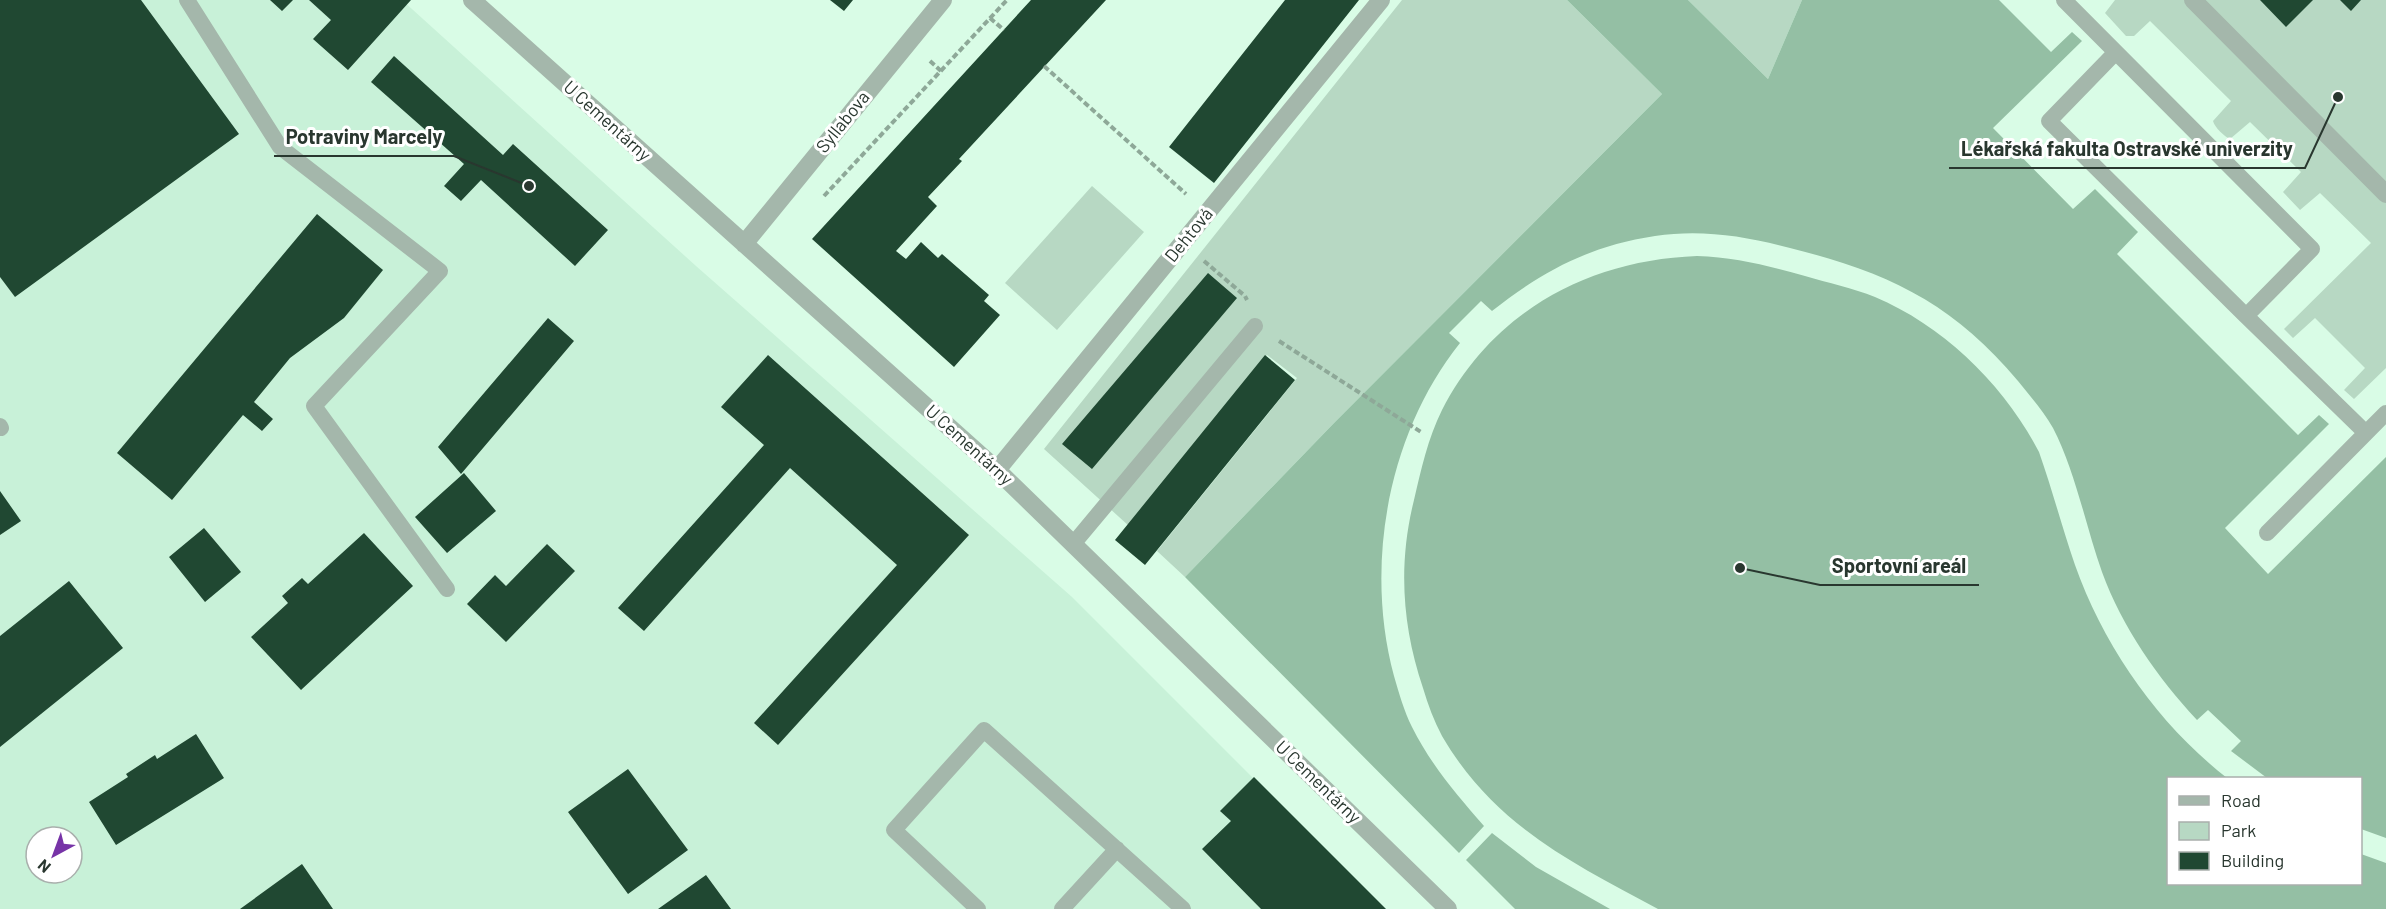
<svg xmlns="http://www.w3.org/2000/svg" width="2386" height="909" font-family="Barlow,sans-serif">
<rect width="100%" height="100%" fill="#d9fce6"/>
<!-- built -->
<path fill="#c8f1d8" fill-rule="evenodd" d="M0 0H402L696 266 1072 597 1384 909H0ZM36 837H72V873H36Z"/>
<!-- green -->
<path fill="#b7d8c3" d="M1402 0H1567L1662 94 1334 423 1185 577 1157 551 1297 378 1267 355 1129 526 1044 449Z
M1688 0H1802L1768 79Z
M2115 0H2386V368L2354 399 2344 390 2365 368 2315 318 2293 338 2284 329 2371 243 2320 193 2300 210 2283 192 2301 172 2250 122 2230 139C2224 136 2215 128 2213 121L2231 101 2150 21 2134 36H2126L2105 13Z
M1092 186 1144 232 1057 330 1005 283Z"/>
<!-- forest -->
<path fill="#94bfa4" d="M1567 0H1688L1768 79 1802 0H1999L2051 52 2072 32 2082 41 1993 128 2073 209 2095 189 2138 232 2117 254 2298 435 2319 415 2329 424 2225 528 2268 574 2386 457V838L2361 829 2360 778H2267L2231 751 2241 741 2208 710 2197 720C2158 678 2122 627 2102 572 2086 527 2075 470 2053 428 2044 412 2030 396 2018 381 1953 303 1887 272 1790 248 1745 236 1701 229 1655 236 1589 246 1543 271 1492 311L1481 301 1449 333 1460 343C1388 433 1364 565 1394 676 1399 693 1404 711 1412 727 1431 765 1457 795 1484 826L1459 853 1185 577 1334 423 1662 94Z
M1697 256C1735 257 1769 266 1805 276 1828 283 1853 288 1875 297 1944 326 2005 386 2039 452 2052 489 2062 527 2075 565 2104 647 2158 724 2227 778H2168V884H2360L2361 854 2386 863V909H1658C1571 862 1494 825 1442 736 1434 721 1428 705 1423 688 1402 626 1398 564 1414 500 1421 470 1428 438 1442 410 1493 311 1589 260 1697 256Z
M1492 833 1536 867 1610 909H1515L1466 860Z"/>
<!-- building -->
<path fill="#204832" d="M0 0H141L239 134 15 297 0 277Z
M270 0H293L282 11Z
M309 0H411L348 70 313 39 331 20Z
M830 0H853L844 11Z
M1031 0H1106L959 159 962 161 928 197 937 206 896 251 906 259 921 242 938 258 942 254 989 295 984 301 1000 315 954 367 812 239Z
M1285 0H1359L1214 183 1169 147Z
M2260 0H2313L2286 27Z
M2340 0H2361L2351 11Z
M394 56 503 155 513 144 608 230 575 266 481 180 461 201 444 186 464 164 371 82Z
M317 214 383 270 344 318 290 358 254 402 273 419 262 431 243 415 172 500 117 453Z
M1208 273 1237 298 1092 469 1062 444Z
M548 318 574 341 461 474 438 447Z
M768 355 969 535 778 745 754 723 897 565 790 468 644 631 618 608 764 445 721 407Z
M1265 355 1295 380 1145 565 1115 540Z
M464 473 496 511 447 553 415 517Z
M0 491 21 521 0 535Z
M204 528 241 572 205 602 169 557Z
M364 533 413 586 301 690 251 637 288 603 282 596 302 578 308 584Z
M547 544 575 571 506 642 467 604 495 575 506 586Z
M69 581 123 648 0 747V636Z
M196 734 224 778 116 845 89 802 128 777 126 774 155 755 157 759Z
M628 769 688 850 628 894 568 812Z
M1254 777 1386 909H1261L1202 849 1231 821 1220 811Z
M302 864 333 909H240Z
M706 875 731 909H658Z"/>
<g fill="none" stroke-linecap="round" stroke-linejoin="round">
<!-- path -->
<path stroke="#8ea898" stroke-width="4" stroke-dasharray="6 3" stroke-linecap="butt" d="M990 18 1004 30
M930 61 941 71
M1044 66 1186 194
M824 196 1007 0
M1204 261 1245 296 1247 300
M1279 341 1421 432"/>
<!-- lane -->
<path stroke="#a4b7ab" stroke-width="16" d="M187 0 280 147 440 271 314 406 447 589
M2064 0 2312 249 2246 316 2366 433 2386 413
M2115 53 2049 121 2246 316
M0 426 1 428
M2267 533 2366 433
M1074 543 1255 326
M978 909 894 830 984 730 1183 909
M1062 909 1117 849"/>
<!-- street -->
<path stroke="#a4b7ab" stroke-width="18" d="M472 0 997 470 1448 909
M2193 0 2386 194
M744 244 943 0
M997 470 1381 0"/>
</g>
<g text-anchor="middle" stroke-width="6" stroke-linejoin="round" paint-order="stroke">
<!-- street labels -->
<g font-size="18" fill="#29372f" stroke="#fff">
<text transform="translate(607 121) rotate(42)" y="6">U Cementárny</text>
<text transform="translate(843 122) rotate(-51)" y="6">Syllabova</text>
<text transform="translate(1189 235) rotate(-51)" y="6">Dehtová</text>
<text transform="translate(969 445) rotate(42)" y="6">U Cementárny</text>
<text transform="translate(1318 782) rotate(44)" y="6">U Cementárny</text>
</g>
</g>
<!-- callouts -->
<path fill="none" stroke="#29372f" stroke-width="2" d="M529 186L454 156H274M2338 97L2305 168H1949M1740 568L1820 585H1979"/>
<g fill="#29372f" stroke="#fff" stroke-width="2">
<circle cx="529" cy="186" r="6"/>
<circle cx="2338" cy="97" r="6"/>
<circle cx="1740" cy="568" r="6"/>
</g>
<g font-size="20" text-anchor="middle" font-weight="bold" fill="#29372f" stroke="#fff" stroke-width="6" stroke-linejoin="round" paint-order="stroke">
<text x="364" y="144">Potraviny Marcely</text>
<text x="2127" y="156">Lékařská fakulta Ostravské univerzity</text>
<text x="1899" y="573">Sportovní areál</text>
</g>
<!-- legend -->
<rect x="2167" y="777" width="195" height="108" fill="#ffffff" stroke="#a9afac" stroke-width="1.5"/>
<rect x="2179" y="796" width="30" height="9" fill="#a4b7ab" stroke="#a9afac" stroke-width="1.5"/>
<text x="2221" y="807" font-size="18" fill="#29372f">Road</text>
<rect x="2179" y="822" width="30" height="18" fill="#b7d8c3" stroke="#a9afac" stroke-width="1.5"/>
<text x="2221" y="837" font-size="18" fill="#29372f">Park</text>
<rect x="2179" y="852" width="30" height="18" fill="#204832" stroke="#a9afac" stroke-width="1.5"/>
<text x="2221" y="867" font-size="18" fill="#29372f">Building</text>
<!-- north arrow -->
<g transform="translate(54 855) rotate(221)"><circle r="28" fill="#ffffff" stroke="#a9afac" stroke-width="1.5"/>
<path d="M0-4.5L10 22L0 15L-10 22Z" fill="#7733a7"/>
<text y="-9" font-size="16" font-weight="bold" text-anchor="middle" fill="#29372f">N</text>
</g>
</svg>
